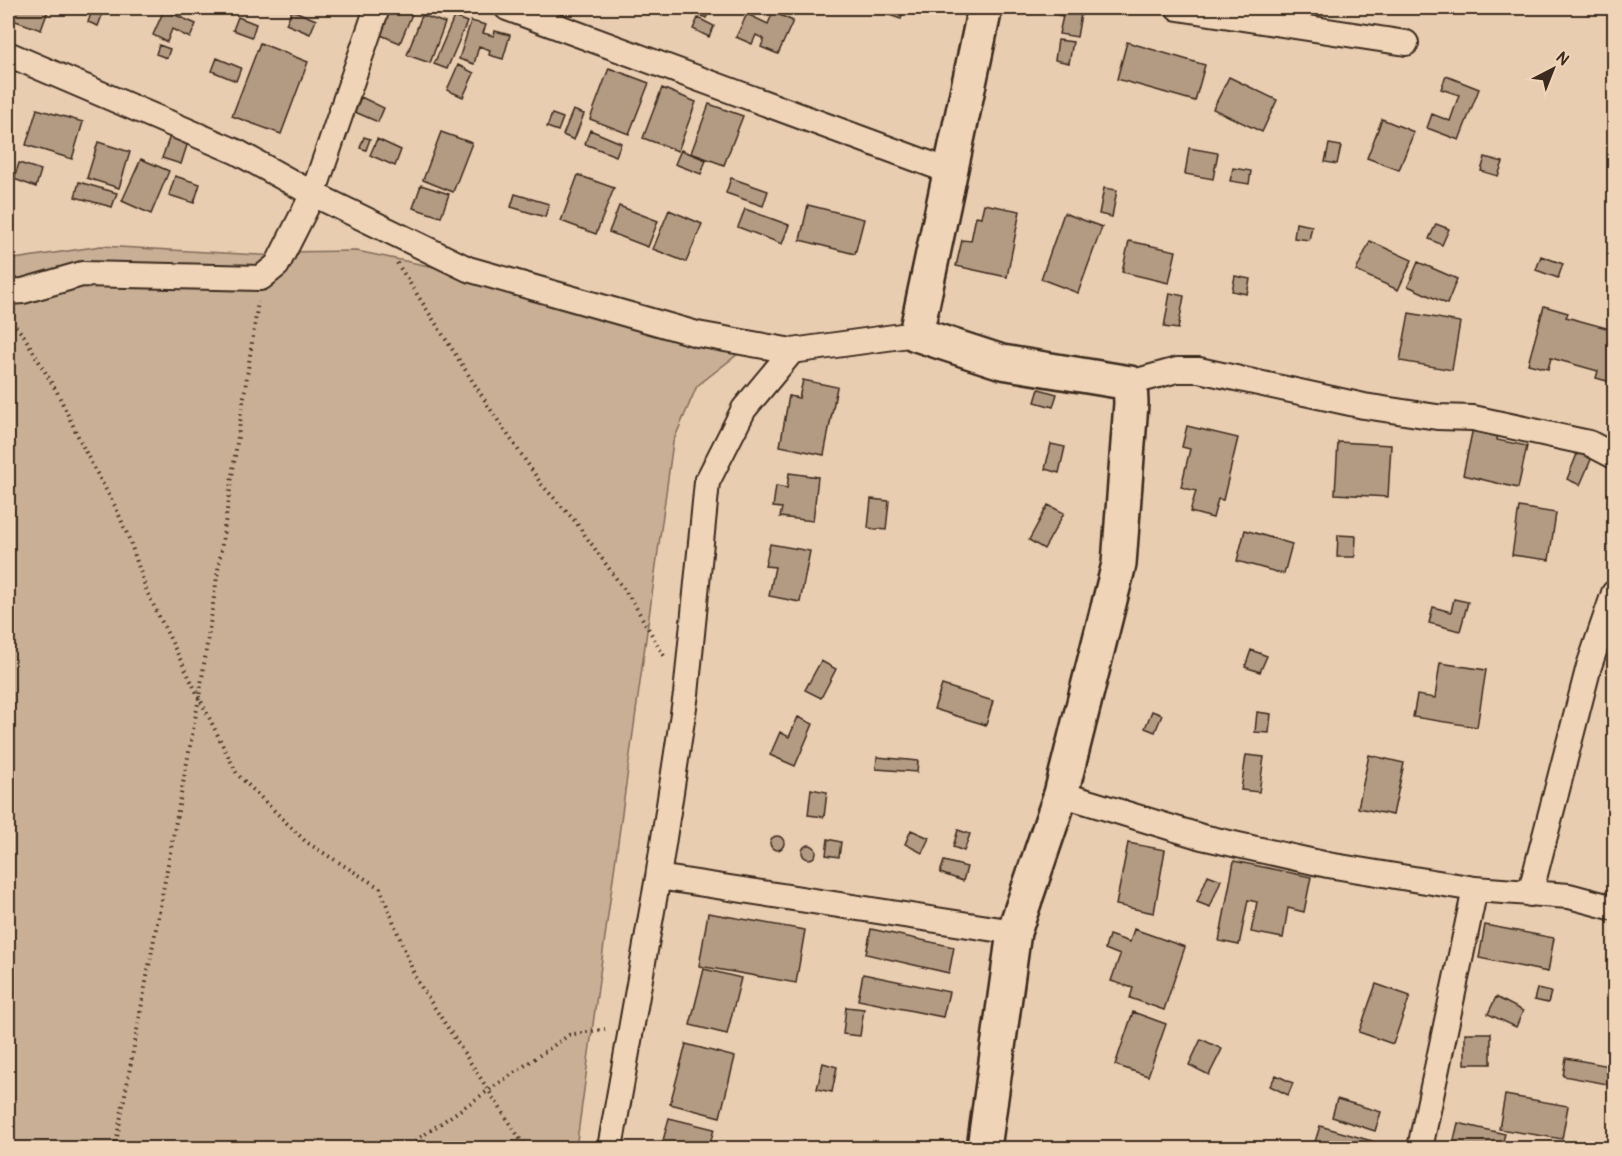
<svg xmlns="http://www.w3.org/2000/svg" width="1622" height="1156" font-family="Pangolin,sans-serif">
<rect width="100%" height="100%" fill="#e9cdb1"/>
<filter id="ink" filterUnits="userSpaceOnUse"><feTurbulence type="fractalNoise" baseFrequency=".0167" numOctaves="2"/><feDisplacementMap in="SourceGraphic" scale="12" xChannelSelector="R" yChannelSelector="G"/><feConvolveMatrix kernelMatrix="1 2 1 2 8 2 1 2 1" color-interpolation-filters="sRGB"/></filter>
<g filter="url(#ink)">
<!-- green -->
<path fill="#c9af96" stroke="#826c5a" stroke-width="1.5" d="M101 246 276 256 277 252 357 251 434 267 743 350 697 386 673 442 576 1148H8V260Z"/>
<!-- building -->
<path fill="#b39a83" stroke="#3b2a1e" stroke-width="1.5" d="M15 8H49L41 30 10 19Z
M93 8 104 10 98 26 88 22Z
M387 8H396L412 14 400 43 376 33Z
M692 8H711L706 18 691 11Z
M875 8H905L901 19 874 10Z
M1054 8H1082L1077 37 1059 34 1063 16 1053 14Z
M164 10 196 24 190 38 172 29 167 42 153 35Z
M292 10 316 20 310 34 286 24Z
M773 12 793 21 778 54 761 47 764 39 756 35 752 44 736 37 747 14 768 24Z
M422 15 445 23 430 63 407 55Z
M238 17 256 24 252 37 233 30Z
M454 17 467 22 447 69 434 64Z
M698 18 714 26 709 37 693 29Z
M471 21 486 25 483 33 494 36 495 31 510 35 503 59 489 55 490 50 479 46 474 64 459 59Z
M1058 40 1073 42 1069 63 1055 60Z
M1127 42 1205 65 1195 101 1117 79Z
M260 43 308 62 281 134 232 116Z
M159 45 170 49 167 58 156 54Z
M217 58 241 68 236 81 212 71Z
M458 65 474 73 463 97 447 90Z
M609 68 649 83 629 134 590 119Z
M8 72 14 75 10 86H8Z
M1446 76 1479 89 1459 140 1427 128 1432 114 1450 121 1459 95 1441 89Z
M1229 77 1277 100 1262 132 1213 109Z
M662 88 696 102 678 151 643 138Z
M361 97 384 108 378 122 355 112Z
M709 104 743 116 724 165 691 153Z
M37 109 83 122 72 159 26 145Z
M573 110 584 114 574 140 563 135Z
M8 111 16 115 8 135Z
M552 114 563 118 558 131 547 127Z
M1382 119 1414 132 1399 170 1367 158Z
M590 130 621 143 616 156 585 144Z
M441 132 472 143 453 192 423 180Z
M170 136 188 142 181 164 162 158Z
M364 137 370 139 366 150 360 148Z
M377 139 401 150 395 166 370 155Z
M98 142 130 152 119 188 87 178Z
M1329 144 1341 146 1337 164 1325 162Z
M1189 148 1218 153 1213 179 1185 174Z
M681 150 706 160 701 174 675 164Z
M1485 157 1503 162 1498 176 1481 171Z
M141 159 169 171 151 214 122 201Z
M19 163 41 170 36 187 14 179Z
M1233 168 1251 171 1249 184 1230 181Z
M578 175 614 188 596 234 561 221Z
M175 176 200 184 194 203 169 195Z
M731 178 768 191 763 206 726 193Z
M79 182 117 193 112 207 75 197Z
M421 185 449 194 441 217 413 208Z
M1104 188 1117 190 1112 217 1099 214Z
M515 194 549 204 545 217 511 207Z
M984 204 1020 211 1007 277 956 266 962 240 971 241 976 216 981 217Z
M808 205 864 219 855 254 800 240Z
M619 206 658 221 648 247 609 232Z
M745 209 789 225 782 244 738 227Z
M669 210 702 224 686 262 653 249Z
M1064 213 1102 227 1078 293 1041 279Z
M1296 223 1312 226 1309 240 1294 238Z
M1436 224 1449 229 1442 245 1429 239Z
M1129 241 1176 251 1169 283 1122 272Z
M1370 241 1412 260 1398 290 1356 271Z
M1541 256 1563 264 1558 278 1536 270Z
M1418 262 1457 279 1447 304 1408 286Z
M1235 276 1250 279 1247 294 1232 291Z
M1170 293 1184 296 1178 329 1164 327Z
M1544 306 1568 313 1566 317 1614 330V383L1596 378 1598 371 1551 358 1548 369 1528 364Z
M1409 313 1460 322 1452 370 1400 361Z
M803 380 837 387 824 455 780 446 789 396 799 398Z
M1039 389 1057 394 1053 407 1035 402Z
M1474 423 1499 428 1497 440 1527 446 1518 488 1463 475Z
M1187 426 1238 438 1223 500 1218 499 1213 518 1190 512 1196 491 1181 487 1190 449 1182 447Z
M1338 442 1391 445 1388 497 1335 494Z
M1051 444 1065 447 1059 473 1045 469Z
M1579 449 1593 455 1580 485 1567 479Z
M789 473 818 477 813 521 780 517 782 508 773 507 776 486 787 488Z
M871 499 889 501 886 530 868 528Z
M1048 505 1064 513 1044 549 1029 540Z
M1519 507 1556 513 1549 560 1512 555Z
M1245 530 1292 544 1284 574 1237 561Z
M1338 535 1356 536 1355 557H1337Z
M770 544 810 551 800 602 769 596 775 567 765 566Z
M1454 599 1468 602 1460 631 1429 623 1433 607 1451 612Z
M1251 650 1267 656 1260 672 1245 667Z
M821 661 836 669 821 698 805 690Z
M1440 663 1486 670 1477 727 1413 717 1417 695 1435 698Z
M942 685 993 701 986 725 934 709Z
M1152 711 1162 715 1155 732 1145 728Z
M1257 712 1271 714 1269 733 1255 732Z
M798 717 813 724 795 766 770 755 780 732 789 737Z
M1246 755 1264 757 1259 792 1241 790Z
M1369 755 1404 763 1393 815 1358 808Z
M877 757 918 761 917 772 876 769Z
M811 789 827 792 824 817 808 815Z
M911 830 929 838 922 853 905 844Z
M958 830 970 834 964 851 953 847Z
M770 843a7 7 0 1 1 14 0a7 7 0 1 1-14 0Z
M828 839 841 842 839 857 826 855Z
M1128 843 1165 850 1154 913 1116 905Z
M802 852a7 7 0 1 1 14 0a7 7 0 1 1-14 0Z
M944 861 967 867 963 881 940 873Z
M1234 861 1311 877 1304 912 1288 908 1283 938 1251 932 1257 902 1248 900 1239 945 1219 941Z
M1208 875 1221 880 1210 907 1197 902Z
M708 913 805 930 796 983 699 966Z
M1485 925 1554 938 1548 972 1479 958Z
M871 929 954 947 949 973 866 954Z
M1134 929 1185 947 1164 1010 1130 998 1133 988 1111 981 1120 955 1105 949 1109 935 1130 942Z
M704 969 741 978 727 1034 690 1025Z
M863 974 949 992 943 1017 858 1000Z
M1376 984 1410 996 1393 1044 1359 1032Z
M1537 989 1551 992 1548 1003 1534 1000Z
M1496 997 1523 1011 1516 1027 1488 1014Z
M846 1007 864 1009 860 1036 843 1034Z
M1133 1012 1166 1024 1148 1076 1115 1065Z
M1465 1033H1491V1064H1465Z
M1201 1039 1222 1049 1209 1075 1189 1065Z
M686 1044 735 1057 720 1117 670 1104Z
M1566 1058 1610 1066 1607 1084 1563 1076Z
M823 1063 837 1067 832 1092 817 1089Z
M1276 1075 1293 1083 1288 1095 1270 1086Z
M1505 1095 1568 1106 1562 1139 1499 1129Z
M1337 1099 1381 1112 1375 1131 1332 1117Z
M669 1118 714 1129 709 1148H661Z
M1458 1123 1505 1134 1501 1148H1452Z
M1320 1126 1372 1141 1370 1148H1313Z"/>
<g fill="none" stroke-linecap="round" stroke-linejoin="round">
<defs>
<path id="minor" d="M507 8 949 171
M1178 8 1406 43
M8 54 237 152 313 194 468 269 697 334 792 351 916 334
M8 292 23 291 82 274 261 278 277 265 313 194 377 8
M1130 383 1177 370H1199L1364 406 1437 417 1473 418 1589 443 1614 456
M1061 794 1202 837 1328 865 1475 889 1569 896 1614 908
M658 877 1014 932
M1530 894 1589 666 1614 593
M610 1148 658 877 686 694 707 482 744 409 792 351
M1420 1148 1475 889"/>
<path id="secondary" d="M984 1148 1014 932 1061 794 1119 564 1131 403 1130 383 1002 362 916 334 985 8"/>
</defs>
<!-- minor casing -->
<use href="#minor" stroke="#3b2a1e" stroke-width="28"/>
<!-- secondary casing -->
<use href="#secondary" stroke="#3b2a1e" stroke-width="38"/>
<!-- path -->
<path stroke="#3b2a1e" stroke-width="4" stroke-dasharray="1.5 4.5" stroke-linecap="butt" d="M397 263 491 410 542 485 575 521 633 602 664 656
M8 317 24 336 57 392 87 455 116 508 130 541 147 592 237 774 306 842 380 888 416 979 526 1148
M115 1148 199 698 258 302
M399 1148 415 1141 569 1035 605 1029"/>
<!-- minor -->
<use href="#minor" stroke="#f0d4b7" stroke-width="24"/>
<!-- secondary -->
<use href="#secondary" stroke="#f0d4b7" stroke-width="33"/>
</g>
</g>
<!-- margin -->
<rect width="1622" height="1156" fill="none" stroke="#f0d4b7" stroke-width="30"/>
<rect x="15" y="15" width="1592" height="1126" fill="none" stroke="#3b2a1e" stroke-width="2" filter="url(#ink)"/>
<!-- north arrow -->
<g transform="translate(1553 69) rotate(42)" stroke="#f0d4b7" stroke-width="4.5" paint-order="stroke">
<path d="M0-4.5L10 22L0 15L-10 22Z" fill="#3b2a1e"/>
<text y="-9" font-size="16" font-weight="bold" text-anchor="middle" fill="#3b2a1e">N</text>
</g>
</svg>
